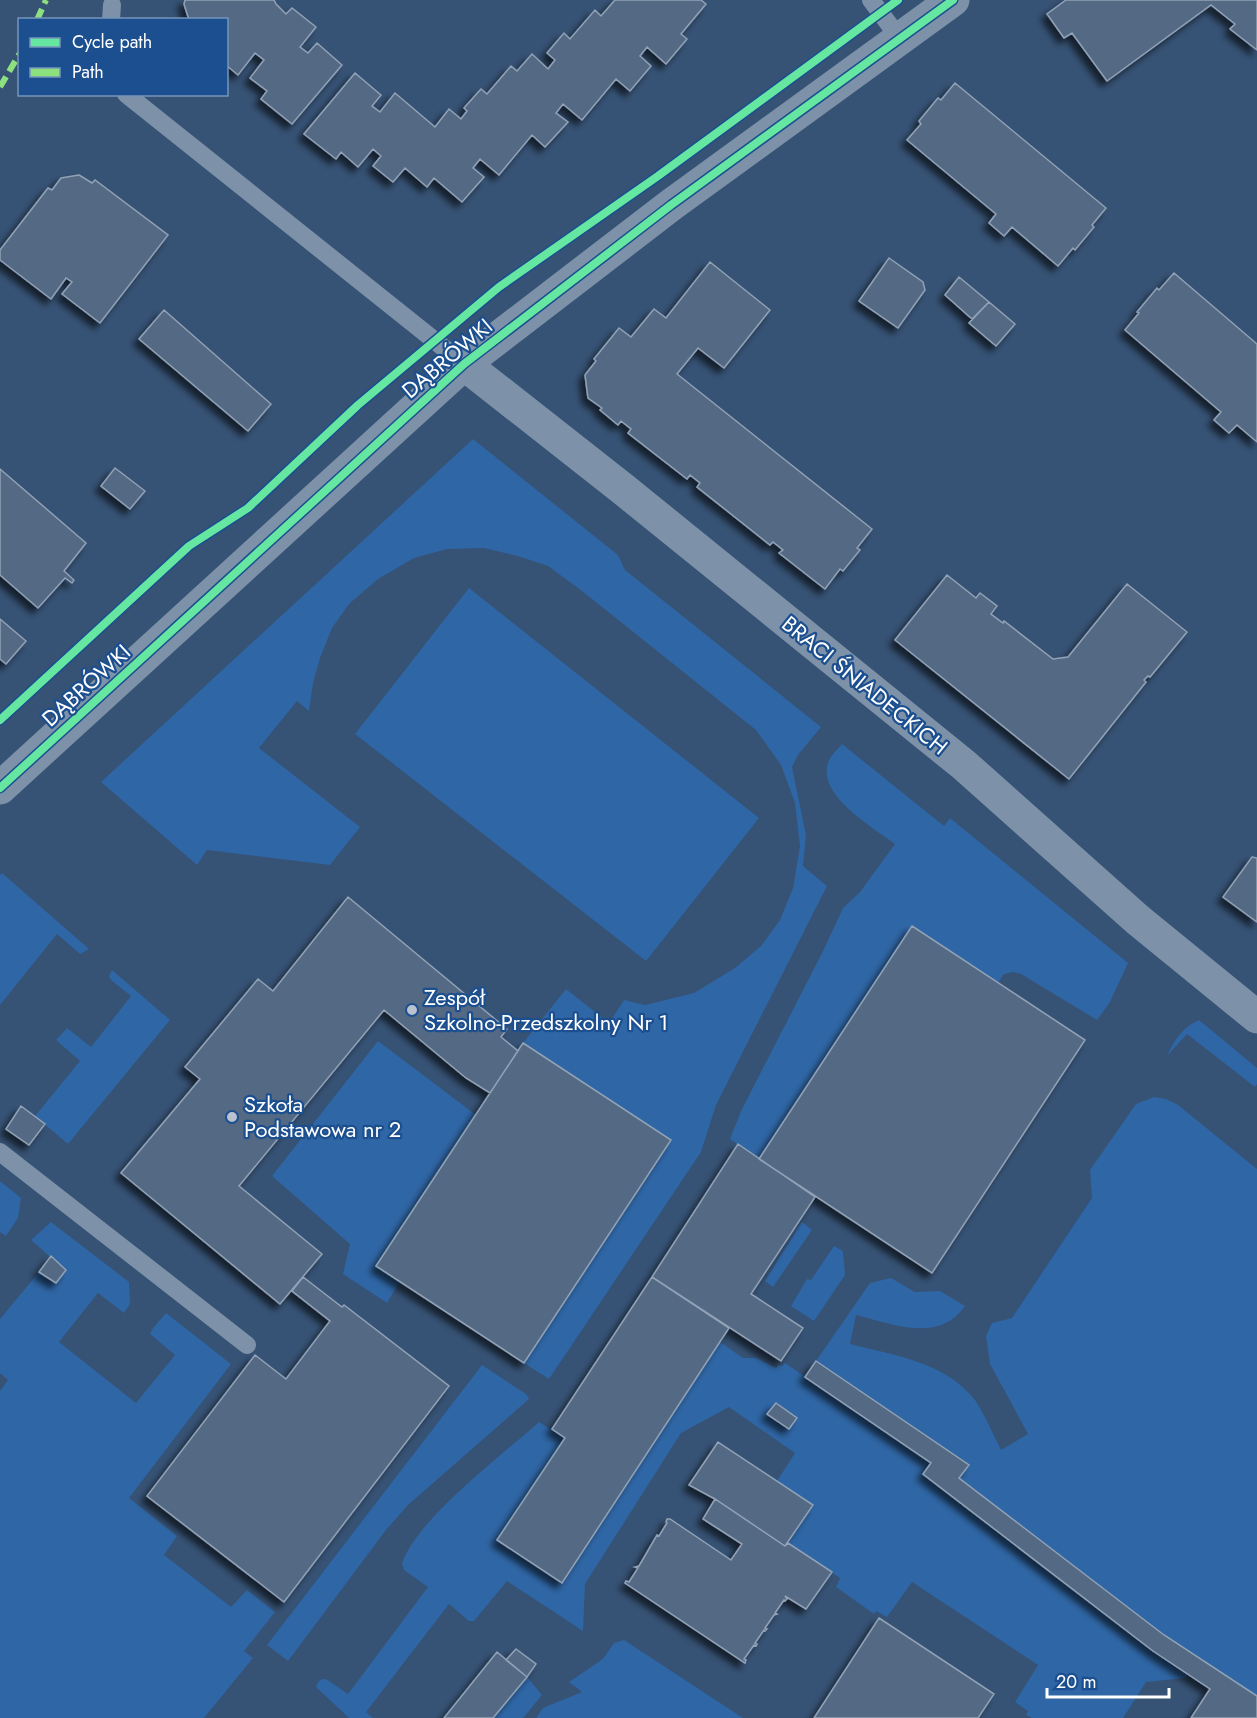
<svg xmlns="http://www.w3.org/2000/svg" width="1257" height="1718" font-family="Jost,sans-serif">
<defs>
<filter id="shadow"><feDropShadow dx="-5.5" dy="5.5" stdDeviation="3" flood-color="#0009"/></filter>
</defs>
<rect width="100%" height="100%" fill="#365274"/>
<!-- green -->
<path fill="#2f66a5" d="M473 439 618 555 625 570 821 727 798 755 792 767 806 835 803 866 827 886 716 1105 701 1152 549 1379 524 1363 523 1043 566 989 609 1023 624 1000 645 1005 694 993 735 968 761 946 780 920 793 888 800 846 795 803 781 765 756 730 582 591 548 566 521 557 484 548 447 549 414 558 378 579 349 604 332 628 320 658 313 683 309 711 297 701 259 748 360 827 330 865 207 850 197 865 101 782Z
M469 588 759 818 646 961 355 734Z
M842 744 944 826 950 818 1128 963 1110 1002 1097 1020 1021 974 1013 972 1004 974 998 983 912 927 759 1159 730 1139 741 1111 822 953 843 908 860 892 895 844C873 827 817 796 828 763 830 756 837 750 842 744Z
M2 873 89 949 80 954 57 934 0 1005V875Z
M112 970 170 1020 68 1144 35 1116 80 1061 56 1040 67 1028 91 1047 131 996 111 980 109 976Z
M1199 1020 1257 1068V1084L1255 1087 1187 1034 1167 1056C1174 1040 1183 1027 1199 1020Z
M378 1041 476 1115 376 1266 400 1281 387 1303 343 1274 350 1244 272 1176Z
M1154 1097 1166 1099 1178 1105 1257 1169V1696L1164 1635 959 1478 969 1464 816 1361 870 1283 891 1278 915 1292 940 1291 965 1306C938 1344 893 1324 856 1315L850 1344C893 1355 946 1362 975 1400 985 1415 993 1434 1001 1450L1028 1434 990 1364 986 1336 992 1323 1012 1318 1092 1198 1090 1170 1136 1104Z
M0 1181 21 1198 18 1218 6 1236 0 1232Z
M51 1222 129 1282 130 1304 124 1313 98 1293 59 1342 136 1403 175 1355 150 1334 153 1328 166 1313 231 1364 129 1498 177 1536 164 1555 231 1607 247 1590 275 1612 244 1651 253 1658 204 1718H0V1391L8 1380 0 1373V1319L39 1272 56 1283 65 1270 31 1240Z
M802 1222 812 1230 773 1287 765 1281Z
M834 1246 843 1251 845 1275 814 1321 791 1306 807 1279 811 1280Z
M720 1342 743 1358H756L776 1368 779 1365 782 1366 785 1363 931 1463 923 1474 1153 1651 1189 1675 1185 1678 1146 1682 1123 1718H1032L1026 1715 1028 1711 1015 1702 1038 1665 912 1582 887 1617 876 1611 874 1614 836 1587 840 1578 788 1543 813 1505 777 1481 795 1453 729 1407 681 1433 585 1584 583 1631 507 1581 474 1621H469L449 1604 366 1712 373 1718H349L316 1687C318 1681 320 1679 326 1679L348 1694 428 1587 404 1570 402 1563C418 1518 501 1456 539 1422L565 1438 498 1540 563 1583Z
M482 1365 526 1394 529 1399 408 1505 386 1530 288 1661 267 1645Z
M624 1640 743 1718H536L543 1708 582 1692 569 1682 603 1659 614 1643Z
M527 1677 542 1695 523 1718H493Z"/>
<!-- building -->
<path fill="#526984" stroke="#92a2b6" stroke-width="1.5" filter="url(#shadow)" d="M185 0H274L276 4 286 14 292 8 316 27 300 47 308 53 317 43 342 65 292 124 261 99 267 91 250 78 264 60 255 53 238 75 226 65V20H189L184 4Z
M615 0H701L706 4 681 34 687 39 666 64 647 47 640 56 651 66 630 91 616 79 582 120 563 104 556 113 568 122 545 147 532 135 499 175 480 159 473 168 484 177 462 202 434 178 427 187 405 168 393 182 373 166 381 156 373 149 358 167 341 152 336 159 304 134 355 73 381 95 372 106 380 112 395 93 435 127 449 109 461 119 467 111 464 108 481 89 487 94 511 66 517 71 532 54 548 69 555 60 547 53 564 33 570 39 595 10 601 16Z
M1066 0H1257V50L1230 29 1235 24 1211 5 1107 81 1072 33 1064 38 1047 14Z
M955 83 1106 208 1092 225 1094 227 1075 250 1073 248 1058 266 1012 227 1004 236 989 223 996 214 907 140 921 124 919 121 938 98 941 100Z
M79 175 92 183 95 180 168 235 100 323 62 294 72 282 66 278 51 299 0 260V250L48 188 52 190 61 178Z
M889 258 923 282 925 290 898 328 859 301Z
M710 262 770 310 724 368 698 348 677 374 872 529 857 548 860 550 843 571 840 569 825 589 779 553 783 550 773 542 770 545 697 487 700 483 690 475 687 479 628 433 631 429 621 421 618 425 600 410 602 408 588 398 585 375 596 361 594 359 619 328 631 337 654 309 666 318Z
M1174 273 1257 344V442L1237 425 1229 433 1214 420 1221 412 1125 330 1139 313 1137 312 1157 288 1159 290Z
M959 277 989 302 972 319 945 295Z
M989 302 1015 324 996 346 969 323Z
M164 310 271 404 248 431 139 339Z
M115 468 145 491 130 509 101 486Z
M0 469 86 543 64 571 74 580 72 583 65 578 38 608 0 575Z
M947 575 976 598 980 593 997 606 991 614 1003 623 1004 621 1053 659 1068 657 1127 584 1187 632 1150 677 1148 676 1144 680 1146 682 1069 779 895 640Z
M0 619 26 641 6 664 0 659Z
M1252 857 1257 858V922L1223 897Z
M348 897 507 1029 501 1037 518 1051 490 1093 466 1078 384 1010 239 1186 322 1254 280 1304 121 1173 200 1079 185 1067 258 979 273 991Z
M912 926 1085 1040 932 1273 759 1159Z
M523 1043 671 1140 524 1363 376 1266Z
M21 1106 45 1124 29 1145 6 1129Z
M738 1144 815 1197 751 1294 803 1328 781 1361 652 1277Z
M51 1256 66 1270 56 1283 39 1272Z
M303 1277 342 1307 344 1305 449 1386 284 1602 147 1496 255 1355 286 1379 330 1321 292 1291Z
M652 1277 729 1328 562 1583 497 1540 565 1438 552 1429Z
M816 1361 969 1465 959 1478 1164 1635 1257 1696V1718H1191L1210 1689 1153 1651 923 1474 931 1463 805 1377Z
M776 1403 797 1418 789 1429 767 1414Z
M718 1442 813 1505 785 1546 715 1499 689 1485Z
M715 1499 785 1546 788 1543 832 1572 806 1609 785 1596 787 1599 785 1601 784 1600 775 1613 777 1614 774 1615 765 1628 767 1629 765 1631 764 1630 755 1643 757 1644 756 1646 754 1645 744 1659 746 1660 745 1663 625 1583 626 1581 629 1582 638 1568 635 1567 639 1566 657 1535 659 1536 667 1523 666 1522 667 1519H670L731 1560 742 1544 703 1519Z
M879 1618 994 1694 978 1718H814Z
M516 1649 536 1664 527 1677 506 1660Z
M497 1652 527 1677 493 1718H444Z"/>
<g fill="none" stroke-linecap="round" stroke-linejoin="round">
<!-- lane -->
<path stroke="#7d92a8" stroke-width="18" d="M871 0 900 39
M111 20 112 5
M126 94 464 364
M0 1152 247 1345"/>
<!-- street -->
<path stroke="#7d92a8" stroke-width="33" d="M464 364 623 489 964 765 1138 920 1257 1017
M0 788 464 364 671 205 953 0"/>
<!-- quiet -->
<path stroke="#8de07e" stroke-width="6" stroke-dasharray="12 6" stroke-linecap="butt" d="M37 20 46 0
M0 87 20 53"/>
<defs>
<path id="cycleway" d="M0 720 189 546 248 508 358 405 499 287 658 176 898 0
M0 788 464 364 671 205 953 0"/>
</defs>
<!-- cycleway casing -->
<use href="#cycleway" stroke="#1b4f8f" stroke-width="11"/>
<!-- cycleway -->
<use href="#cycleway" stroke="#66e7a1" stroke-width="8"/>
</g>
<!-- markers -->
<g fill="#b9c2ce" stroke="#1b4f8f" stroke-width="2">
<circle cx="412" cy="1010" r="6"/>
<circle cx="232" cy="1117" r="6"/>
</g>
<g text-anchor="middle" stroke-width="4.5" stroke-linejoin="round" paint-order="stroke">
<!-- street labels -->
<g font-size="22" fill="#fff" stroke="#1b4f8f">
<text transform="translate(447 358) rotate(-40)" y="8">DĄBRÓWKI</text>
<text transform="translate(86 685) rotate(-42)" y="8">DĄBRÓWKI</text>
<text transform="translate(865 685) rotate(39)" y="8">BRACI ŚNIADECKICH</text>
</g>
<!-- poi labels -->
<g font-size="22" fill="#fff" stroke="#1b4f8f" text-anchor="start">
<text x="424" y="1005">Zespół<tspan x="424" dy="25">Szkolno-Przedszkolny Nr 1</tspan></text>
<text x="244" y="1112">Szkoła<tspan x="244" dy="25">Podstawowa nr 2</tspan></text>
</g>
</g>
<!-- legend -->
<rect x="18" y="18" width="210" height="78" fill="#1b4f8f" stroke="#7695bc" stroke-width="1.5"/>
<rect x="30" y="38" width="30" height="9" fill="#66e7a1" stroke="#7695bc" stroke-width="1.5"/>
<text x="72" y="48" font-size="18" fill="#ffffff">Cycle path</text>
<rect x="30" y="68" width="30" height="9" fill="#8de07e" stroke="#7695bc" stroke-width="1.5"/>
<text x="72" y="78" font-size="18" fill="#ffffff">Path</text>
<!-- scale -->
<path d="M1047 1688v9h122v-9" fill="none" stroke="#ffffff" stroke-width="3"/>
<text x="1056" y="1688" font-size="18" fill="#ffffff" stroke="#1b4f8f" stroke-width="4.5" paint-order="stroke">20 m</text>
</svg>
